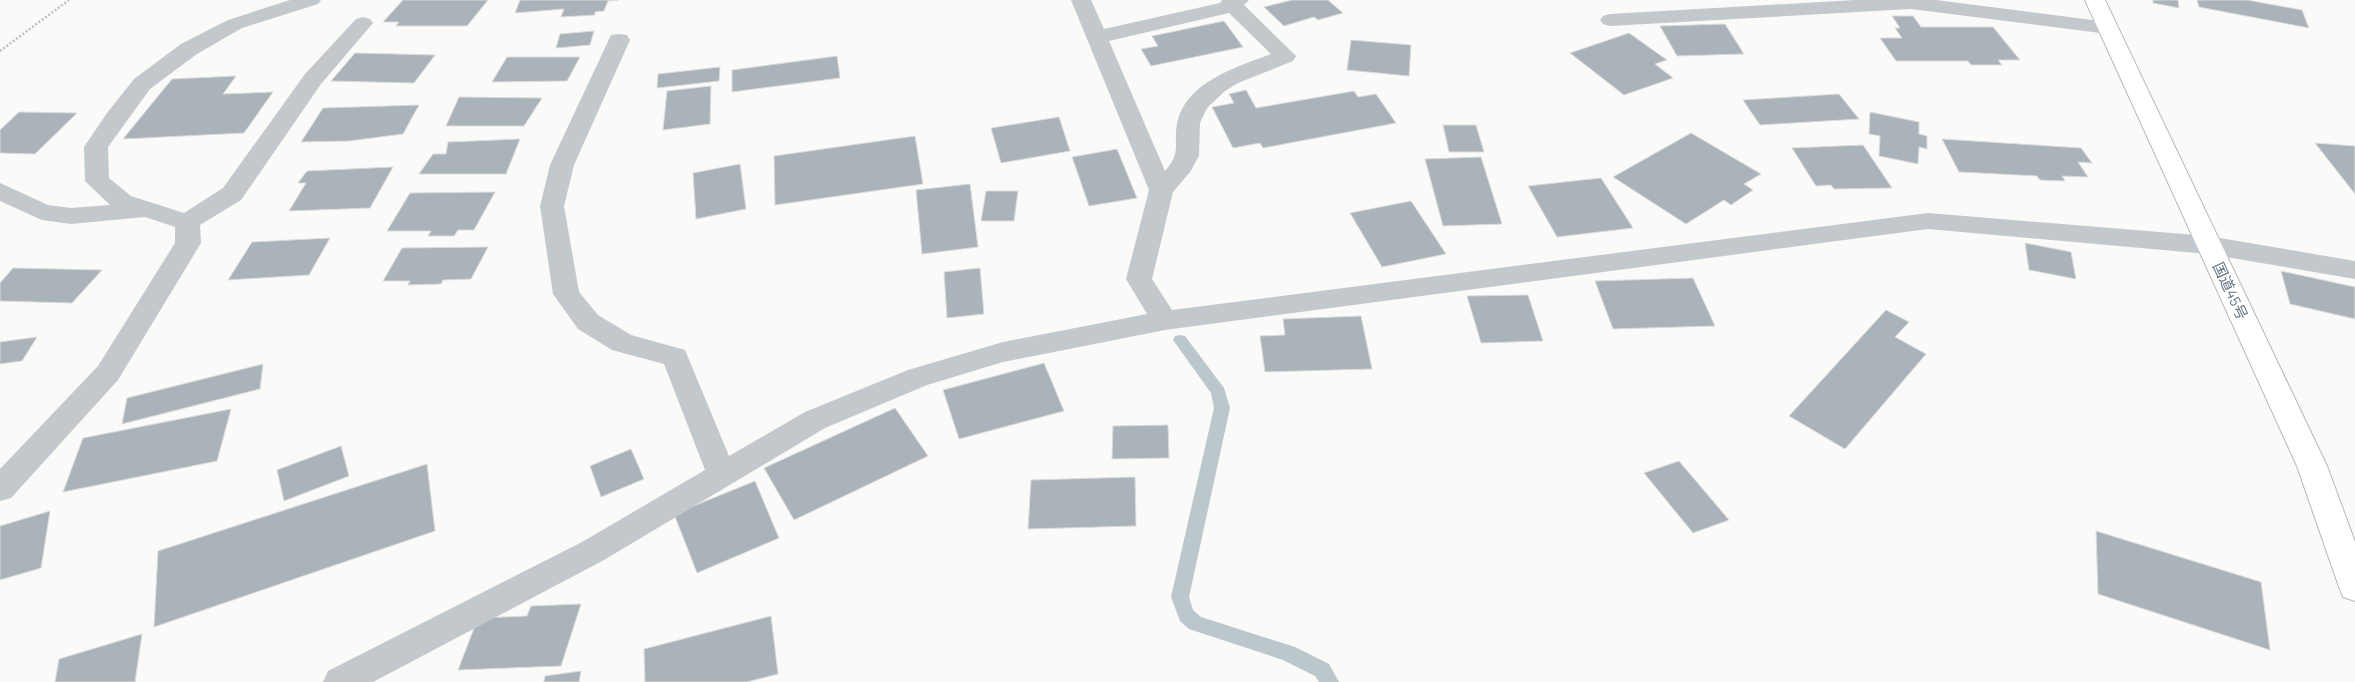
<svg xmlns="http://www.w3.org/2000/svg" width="2355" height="682" font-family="Barlow,'Noto Sans JP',sans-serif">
<rect width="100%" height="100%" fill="#fafaf8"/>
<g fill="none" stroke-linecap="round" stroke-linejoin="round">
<!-- stream -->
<path fill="#bbc7cb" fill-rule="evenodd" d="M1180 335 1185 336 1224 388 1230 408 1189 597 1193 610 1201 617 1295 647 1329 664 1339 682H1319L1315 676 1283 660 1189 629 1180 621 1171 597 1214 408 1211 393 1173 340 1175 336Z"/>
</g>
<!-- building -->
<path fill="#aab3b9" stroke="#dcdcda" d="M403 0H488L467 26H396L399 22H383Z
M520 0H618L608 1 604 11 595 12V15L561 17 564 9 515 13Z
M1292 0H1328L1343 13 1318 20 1314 17 1284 26 1264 7Z
M2153 0H2178L2179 8 2153 3Z
M2197 0H2247L2302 10 2309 28 2199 7Z
M1892 16H1913L1921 27H1993L2020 60H1998L2002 65H1971L1968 61H1896L1880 38H1902L1895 28H1900Z
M1224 21 1243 47 1151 66 1141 49 1158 46 1152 36Z
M1725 24 1744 54 1677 56 1660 26Z
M594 31 590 45 556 48 560 34Z
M1629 33 1667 60 1655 64 1673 78 1624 95 1570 53Z
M1351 40 1411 45 1409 76 1347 70Z
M355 53 435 55 414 83 331 81Z
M837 56 840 78 732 92V70Z
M507 57H580L567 81 492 82Z
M720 67 719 81 657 88 658 74Z
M236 76 223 94 273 92 244 133 123 139 172 79Z
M711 86 710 124 663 130 667 91Z
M1246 90 1256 108 1354 91 1358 97 1376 94 1396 123 1263 148 1260 143 1233 148 1212 107 1234 103 1229 94Z
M1839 94 1859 119 1760 125 1743 100Z
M459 97 542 98 524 126H446Z
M419 105 403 134 349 141 301 142 323 108Z
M19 112 77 113 35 154 0 153V130Z
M1870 112 1919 122V134L1927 136V149L1919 147 1918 164 1879 156 1880 136 1869 134Z
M1059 117 1070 151 1001 163 991 128Z
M1443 125H1476L1484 152H1449Z
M1691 133 1761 174 1744 184 1753 190 1731 205 1724 200 1686 224 1613 177Z
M915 136 923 184 775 205 774 156Z
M520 139 506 174H419L433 154H446L448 142Z
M1942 139 2081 148 2092 163 2078 162 2088 177 2062 176 2065 181 2040 180 2037 176 1959 172Z
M2315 143 2355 146V194Z
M1863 145 1892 188 1834 189 1831 185 1816 186 1792 148Z
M1117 149 1137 198 1089 206 1072 157Z
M1481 157 1502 224 1443 226 1425 159Z
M740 164 746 209 696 219 693 173Z
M393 167 370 208 289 211 306 183H298L307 171Z
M1601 178 1633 228 1557 237 1528 186Z
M970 184 978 247 922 254 916 190Z
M986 191H1018L1014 221H981Z
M495 192 474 230H458L454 236H428L431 231H387L410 193Z
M1411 201 1446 254 1382 267 1350 213Z
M330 238 309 275 228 280 252 242Z
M2025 243 2071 252 2076 279 2029 270Z
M488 247 471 279 443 280 441 284 408 285 410 281H383L402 248Z
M13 268 102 270 72 303 0 301V283Z
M980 268 984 314 947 318 944 272Z
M2281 271 2355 287V319L2290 304Z
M1693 278 1715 326 1613 329 1595 281Z
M1528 295 1543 341 1481 343 1467 296Z
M1886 310 1909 322 1895 337 1926 354 1845 449 1789 416Z
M1361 316 1372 369 1265 372 1260 336 1285 335 1283 319Z
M37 337 22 361 0 364V342Z
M1044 363 1064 411 959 439 943 390Z
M263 364 260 389 122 424 127 398Z
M895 408 928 456 794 520 764 468Z
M231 409 217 461 63 492 83 438Z
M1168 425 1169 458 1112 459 1113 426Z
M341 446 349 476 284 501 277 470Z
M631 449 644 479 601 497 590 466Z
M1679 461 1729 520 1693 533 1644 473Z
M427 464 435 531 154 627 158 551Z
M1135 477 1136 526 1028 529 1031 480Z
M755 481 779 538 697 573 674 514Z
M50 511 41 568 0 580V526Z
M2096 531 2261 582 2270 650 2098 594Z
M581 604 561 666 458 670 478 618 527 616 531 606Z
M771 616 778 674 747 682H645L644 649Z
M142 634 135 682H55L59 659Z
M581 671 579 682H544L545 676Z"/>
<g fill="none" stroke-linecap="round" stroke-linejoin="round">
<defs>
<path id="trunk" d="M2085 0H2105L2327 466 2355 542V601L2343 597 2339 587 2297 466Z"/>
</defs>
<!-- trunk casing -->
<use href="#trunk" stroke="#b4b9bd" stroke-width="2"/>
<!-- path -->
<path stroke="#bbbfc2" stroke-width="2.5" stroke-dasharray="2 2" stroke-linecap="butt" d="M0 51 69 0"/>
<!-- minor -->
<path fill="#c3c8cc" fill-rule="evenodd" d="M290 0H321L318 4 242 28 197 54 150 89 108 147 109 178 131 196 184 213 223 188 305 74 356 19 363 17 370 19 373 23 321 84 241 200 200 225 201 243 118 380 11 498 0 501V469L98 366 175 243V227L145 217 71 224 42 220 0 201V183L48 205 71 208 110 205 85 181 84 147 107 113 134 79 181 44 228 20Z
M1071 0H1091L1104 29 1220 3 1222 0H1249L1244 5 1296 56 1293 61 1238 83 1225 91 1207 108 1200 123 1199 156 1190 172 1173 192 1152 279 1172 310 1928 213 2208 236 2355 261V279L2208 254 1928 229 1165 330 1003 362 927 385 825 428 604 560 373 682H323L328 671 582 542 705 470 664 364 612 350 578 329 553 294 540 206 550 165 611 35 619 34 627 35 630 40 574 165 564 206 579 292 598 315 631 335 685 350 729 456 805 412 908 370 1003 342 1147 314 1126 279 1149 190ZM1229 13 1271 54C1237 67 1185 82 1177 124 1173 145 1182 152 1165 171L1109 41Z
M1855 0H1936L2108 22 2115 24 2119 28 2115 32 2108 34 1911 9 1610 26 1603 24 1600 20 1603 16 1610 14Z"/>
<!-- trunk -->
<use href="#trunk" fill="#fff" fill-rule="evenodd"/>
</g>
<g text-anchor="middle" stroke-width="5" stroke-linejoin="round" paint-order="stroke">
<!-- street labels -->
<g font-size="15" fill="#657683" stroke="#fff">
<text transform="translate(2230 291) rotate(65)" y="5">国道45号</text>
</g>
</g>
</svg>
